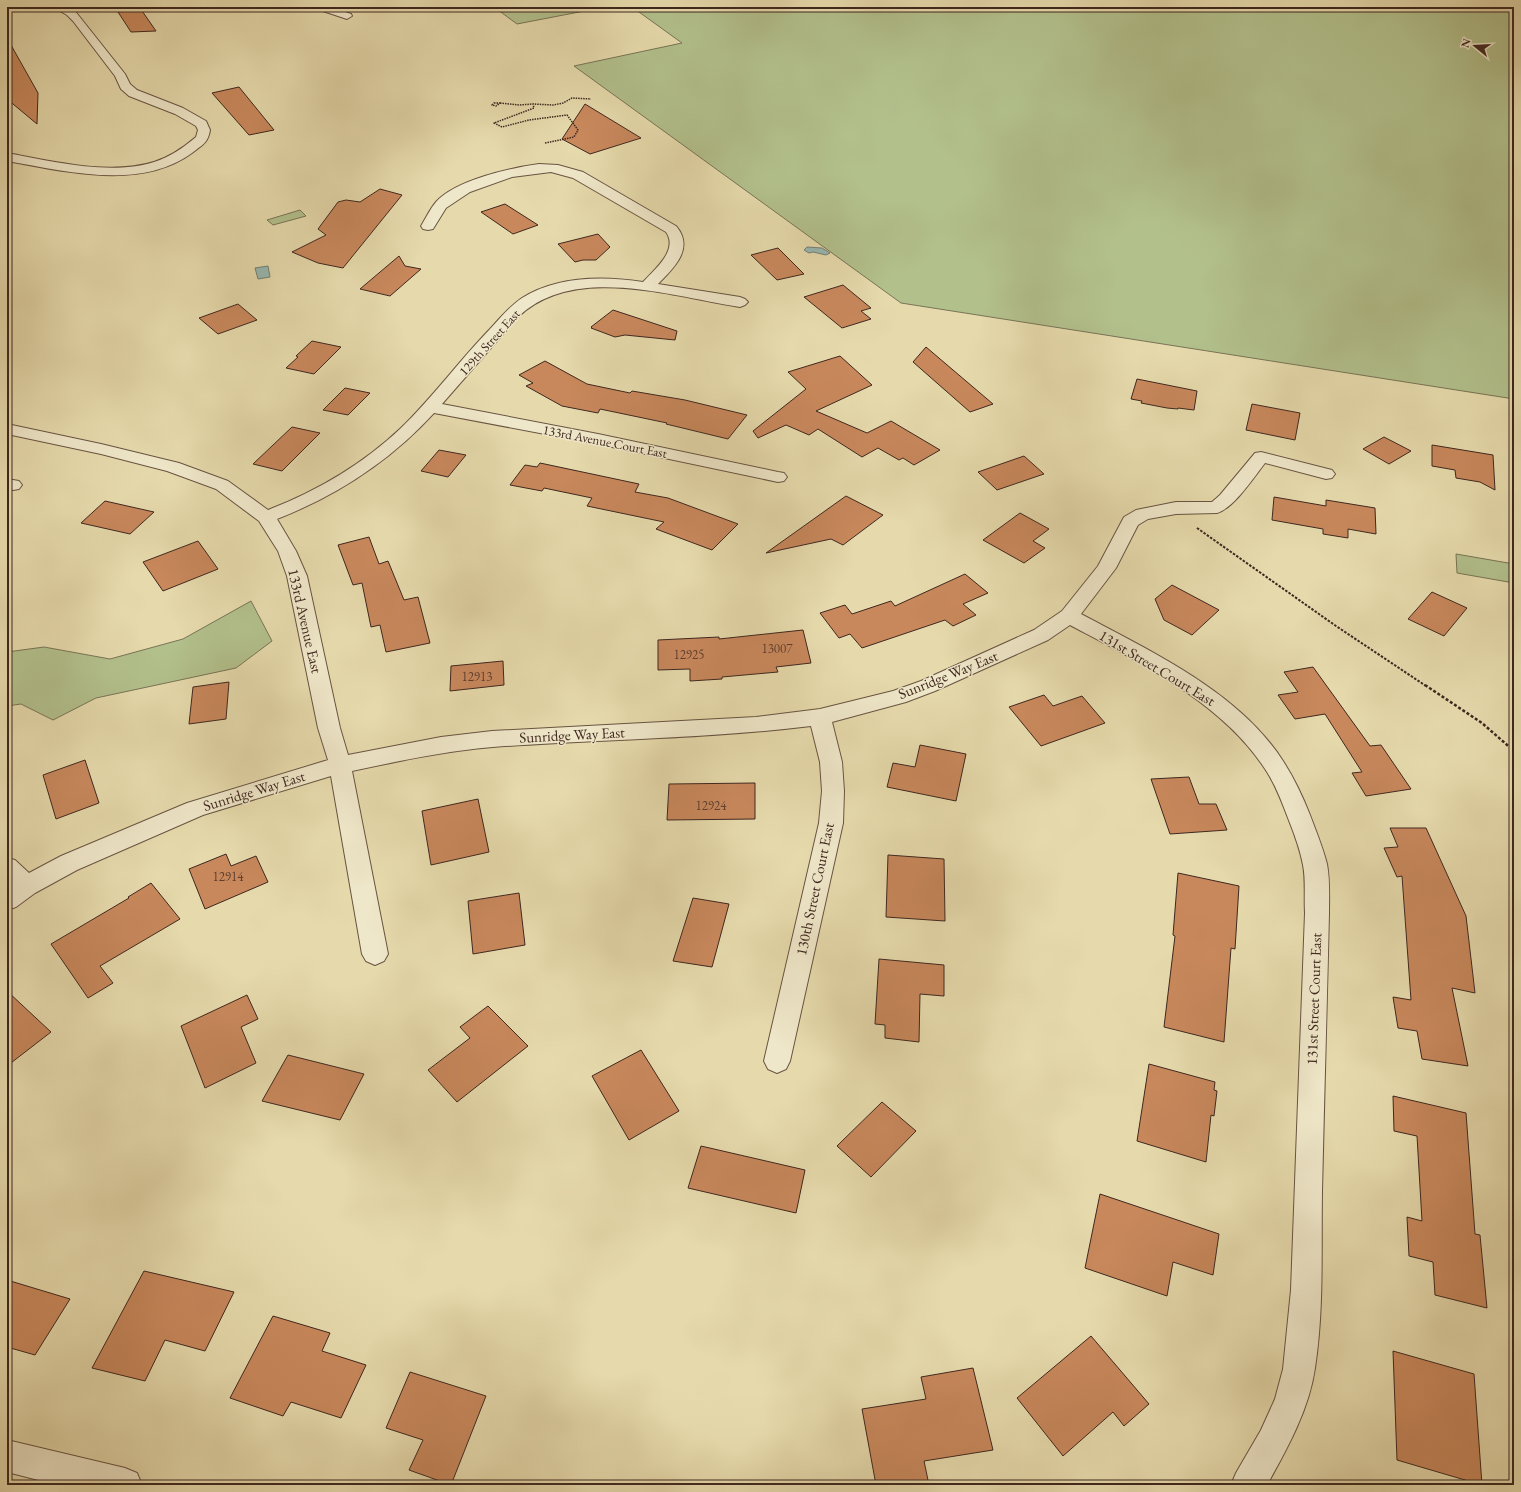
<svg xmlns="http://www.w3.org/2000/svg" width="1521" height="1492" font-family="'EB Garamond',serif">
<rect width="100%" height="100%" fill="#e6daac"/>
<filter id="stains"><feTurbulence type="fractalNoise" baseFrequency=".005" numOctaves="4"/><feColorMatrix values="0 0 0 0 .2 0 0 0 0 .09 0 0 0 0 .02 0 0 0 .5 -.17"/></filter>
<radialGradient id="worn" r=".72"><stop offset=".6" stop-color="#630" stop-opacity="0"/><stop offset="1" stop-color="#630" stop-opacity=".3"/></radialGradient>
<!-- green -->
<path fill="#b2c08c" stroke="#787456" d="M494 7H605L517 24Z
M632 7H1514V399L901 303 574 66 682 43Z
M300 210 306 216 273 225 267 220Z
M1456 554 1514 564V583L1457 573Z
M251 601 272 641 236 668 96 698 53 720 21 704 7 706V652L44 647 110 659 183 639Z"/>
<!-- water -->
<path fill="#98b9b1" stroke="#747f77" d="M807 247 822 248 830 253 826 255 813 252 809 253 804 250Z
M268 266 270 277 258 279 255 268Z"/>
<!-- building -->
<path fill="#c8885c" stroke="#3e271f" d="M140 8 156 31 131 32 118 12Z
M7 38 38 93 37 124 7 99Z
M239 87 274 130 249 135 212 93Z
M585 104 641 138 590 154 562 139Z
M380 189 402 195 343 268 318 263 292 252 326 235 318 229 338 202 346 200 360 202Z
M505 204 538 225 513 234 481 212Z
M598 234 610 247 596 260H583L575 262 558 244Z
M778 248 804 274 777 280 751 255Z
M399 256 405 266 421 269 390 296 360 289Z
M843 285 871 308 861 311 871 319 842 328 804 297Z
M238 304 257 320 218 334 199 318Z
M613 310 677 331 675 340 625 335 615 337 591 328 592 327H591Z
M312 341 341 347 314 374 286 368 298 357 296 356Z
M926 347 993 404 970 412 913 362Z
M840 356 872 385 816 411 867 433 891 421 940 450 914 465 903 458 899 460 878 448 862 457 818 429 809 435 786 425 758 438 753 431 806 389 788 372Z
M545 361 587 384 630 393 632 391 685 400 747 415 728 439 666 424 667 423 600 409 598 413 562 406 526 386 533 383 519 375Z
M1137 379 1197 391 1194 410 1178 408V409L1167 408 1141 403 1142 401 1131 399Z
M345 388 370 393 348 415 323 410Z
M1252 404 1300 413 1295 440 1246 430Z
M292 427 320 433 282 471 253 464Z
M1384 437 1411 451 1389 464 1363 449Z
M1432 445 1493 455 1495 490 1480 482 1456 478 1455 470 1432 466Z
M439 450 466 455 448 477 421 471Z
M1024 456 1044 474 997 490 978 472Z
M540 463 639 484 635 492 668 498 738 524 712 550 656 529 664 522 587 506 592 498 544 488 542 491 510 485 525 465 537 467Z
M846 496 883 515 843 545 831 539 766 553Z
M1274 497 1326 506V500L1375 508 1376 534 1348 529V538L1323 534V529L1272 520Z
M105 501 154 512 130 534 81 523Z
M1020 513 1049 529 1033 541 1045 548 1024 563 983 540Z
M369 537 379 564 388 561 404 600 418 597 430 643 386 652 380 625 371 627 362 583 353 585 338 545Z
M198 541 218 569 163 591 143 562Z
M965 574 988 593 963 604 976 615 953 626 945 620 862 648 850 634 839 638 820 613 845 605 852 614 891 601 895 606Z
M1172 585 1219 610 1192 635 1164 620 1155 599Z
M1432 592 1467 608 1444 636 1408 619Z
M803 630 811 663 776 667 778 672 722 677V679L690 681V669L658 670V640L719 637V639Z
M503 661 504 685 450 691 451 666Z
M1313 667 1370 746 1381 745 1411 789 1366 796 1352 773 1362 772 1325 714 1295 719 1278 695 1298 692 1284 672Z
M229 682 226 719 189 724 193 687Z
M1044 695 1053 706 1082 696 1105 723 1041 746 1009 707Z
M920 745 966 754 956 801 887 787 893 763 915 767Z
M85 760 99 803 56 819 43 775Z
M1189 777 1199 804H1216L1227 830 1170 834 1151 779Z
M755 783V819L667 820 669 784Z
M478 799 489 852 431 865 422 811Z
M1390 828H1426L1466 916 1475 993 1452 988 1468 1066 1422 1059 1417 1031 1398 1028 1393 997 1411 1000 1402 876 1397 877 1384 848 1398 847Z
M226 854 231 866 256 856 268 882 205 909 189 869Z
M888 855 944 859 945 921 886 917Z
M1178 873 1239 886 1235 949 1231 948 1224 1042 1164 1027 1175 936 1173 935Z
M151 883 180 919 100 966 113 983 88 998 51 944 129 898 128 897Z
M519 893 525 945 473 954 468 901Z
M693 898 729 904 712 967 673 961Z
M879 959 944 965V996L920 994 919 1042 885 1038V1025L875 1024Z
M7 991 51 1032 7 1066Z
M247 995 258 1019 241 1027 256 1063 205 1088 181 1026Z
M488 1006 528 1046 457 1102 428 1070 470 1038 460 1027Z
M641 1050 679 1111 629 1140 592 1076Z
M288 1055 364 1074 340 1120 262 1101Z
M1149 1064 1215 1082 1214 1090 1217 1091 1214 1116 1211 1115 1206 1162 1137 1141Z
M1393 1096 1466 1113 1475 1234 1480 1235 1487 1308 1435 1295 1433 1262 1409 1256 1407 1217 1422 1221 1417 1136 1394 1131Z
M882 1102 916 1131 871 1177 837 1146Z
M701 1146 805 1170 796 1213 688 1188Z
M1100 1194 1219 1234 1213 1275 1173 1262 1167 1296 1085 1268Z
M144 1271 234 1292 205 1351 165 1340 145 1381 92 1368Z
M7 1280 70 1299 35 1355 7 1347Z
M273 1316 330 1333 322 1351 366 1365 341 1418 291 1402 283 1416 230 1398Z
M1091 1336 1149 1404 1124 1426 1113 1412 1063 1456 1017 1398Z
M1393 1351 1474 1374 1482 1485 1397 1460Z
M973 1368 993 1450 924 1461 929 1485H876L862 1409 926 1399 921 1377Z
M410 1372 486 1396 451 1485 409 1470 423 1440 386 1428Z"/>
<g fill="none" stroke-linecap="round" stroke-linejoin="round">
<defs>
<path id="minor" d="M53 7H67L75 11 125 74 130 84 137 90 183 108 206 121 210 130C208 143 202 145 192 153 140 191 65 171 7 161V153C52 161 109 176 154 162 170 157 183 148 196 137L198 130 196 126 175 114 129 96 121 89 115 76 73 21 67 15Z
M316 7H331L351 14 352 16 347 19 317 9Z
M539 164 558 165 583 172 676 226C695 248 674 268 658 284L740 297 745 299 748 302 745 305 740 307C673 297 574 263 518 317L442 404 598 434 778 472 784 473 787 477 784 481 778 482 598 444 434 413C390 461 338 495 277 519L296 551 307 576 340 728 348 755 441 737 492 731 756 717 820 709 893 691 921 681 1034 630 1062 611 1098 566 1124 517 1136 510 1176 502H1212L1220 495 1255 453 1261 452 1332 470 1335 474 1332 478 1326 479 1265 463C1254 477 1234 508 1217 513L1176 514 1148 519 1138 525 1116 568 1081 614C1152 652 1239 692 1283 761 1294 778 1303 797 1310 815 1316 831 1323 848 1327 864 1330 880 1329 897 1329 913 1327 1006 1324 1098 1322 1191 1321 1249 1324 1310 1315 1368 1309 1410 1287 1449 1267 1485H1231L1236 1473 1261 1430 1275 1399 1283 1369 1291 1290 1305 913C1304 897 1306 880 1303 865 1300 849 1294 833 1288 818 1282 802 1276 786 1267 772 1224 703 1139 662 1070 625L1048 640 935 691 906 702 832 722 842 762 844 791 843 823 790 1061 786 1069 777 1073 768 1069 764 1061 819 823 822 791 820 762 811 726C706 739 599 739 493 747 445 751 399 761 352 771L388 954 384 961 375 965 366 961 362 954 331 776 203 815 77 870 35 893 16 907 7 910V887L10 885 7 882V858L15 860 29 873 61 856 187 803 328 760 318 728 287 576 278 551 259 521 216 489 167 471 101 454 7 434V424L101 444 179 463 228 481 268 510C317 491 363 464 401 428 433 397 459 361 490 329 500 318 510 306 522 298 557 276 604 276 643 282 654 270 679 250 666 232L573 178 551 172 512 177 470 192 446 208 433 229 428 230 423 229 421 226C426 218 430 209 436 202 456 180 510 168 539 164Z
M7 479 19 481 22 485 19 489 13 490 7 489Z
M7 1440 125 1468 137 1473 142 1485H58L7 1472Z"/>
</defs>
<!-- minor casing -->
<use href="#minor" stroke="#685442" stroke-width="2"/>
<!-- path-far2 -->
<path stroke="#3e271f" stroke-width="1.5" stroke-dasharray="1.5 1" stroke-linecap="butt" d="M494 103H500L496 106 492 105Z
M500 103 519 105 533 104
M545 143 574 137 578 130 567 115 529 120 502 127 494 123 534 108 533 104 553 105 563 103 572 98 591 99"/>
<!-- path-far1 -->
<path stroke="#3e271f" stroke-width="2" stroke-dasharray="2.5 1.5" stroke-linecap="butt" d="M1197 528 1336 626 1426 686"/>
<!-- path -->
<path stroke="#3e271f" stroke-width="2.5" stroke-dasharray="3 2" stroke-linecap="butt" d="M1425 685 1482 723 1514 751"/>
<!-- minor -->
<use href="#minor" fill="#efe7c9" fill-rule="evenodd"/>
</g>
<g text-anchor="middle" stroke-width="3" stroke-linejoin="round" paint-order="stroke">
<!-- far-street labels -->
<g font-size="13" fill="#3e271f" stroke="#efe7c9">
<text transform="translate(489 342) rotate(-48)" y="5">129th Street East</text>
<text transform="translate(605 441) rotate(11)" y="5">133rd Avenue Court East</text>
</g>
<!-- number labels -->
<g font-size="13" fill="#603f2e">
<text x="777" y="653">13007</text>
<text x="689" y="659">12925</text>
<text x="477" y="681">12913</text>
<text x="711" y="810">12924</text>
<text x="228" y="881">12914</text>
</g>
<!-- street labels -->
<g font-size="15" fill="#3e271f" stroke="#efe7c9">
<text transform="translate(305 621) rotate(77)" y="5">133rd Avenue East</text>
<text transform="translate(1157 668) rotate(31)" y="5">131st Street Court East</text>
<text transform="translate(948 675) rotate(-22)" y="5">Sunridge Way East</text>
<text transform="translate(572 735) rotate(-3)" y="5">Sunridge Way East</text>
<text transform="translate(254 791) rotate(-17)" y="5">Sunridge Way East</text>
<text transform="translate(815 889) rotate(-78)" y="5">130th Street Court East</text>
<text transform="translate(1314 999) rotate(-88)" y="5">131st Street Court East</text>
</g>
</g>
<!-- margin -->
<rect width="1521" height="1492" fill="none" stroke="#e6daac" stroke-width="24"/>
<rect x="8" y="8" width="1505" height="1476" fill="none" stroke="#3e271f" stroke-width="2"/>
<rect x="12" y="12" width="1497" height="1468" fill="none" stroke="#3e271f"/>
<!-- north arrow -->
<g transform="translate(1475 46) rotate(288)" stroke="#efe7c9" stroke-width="3" paint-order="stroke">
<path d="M0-3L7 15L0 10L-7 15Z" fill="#3e271f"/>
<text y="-6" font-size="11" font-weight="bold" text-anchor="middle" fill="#3e271f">N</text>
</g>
<rect width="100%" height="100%" filter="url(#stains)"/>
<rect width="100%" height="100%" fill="url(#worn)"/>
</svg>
